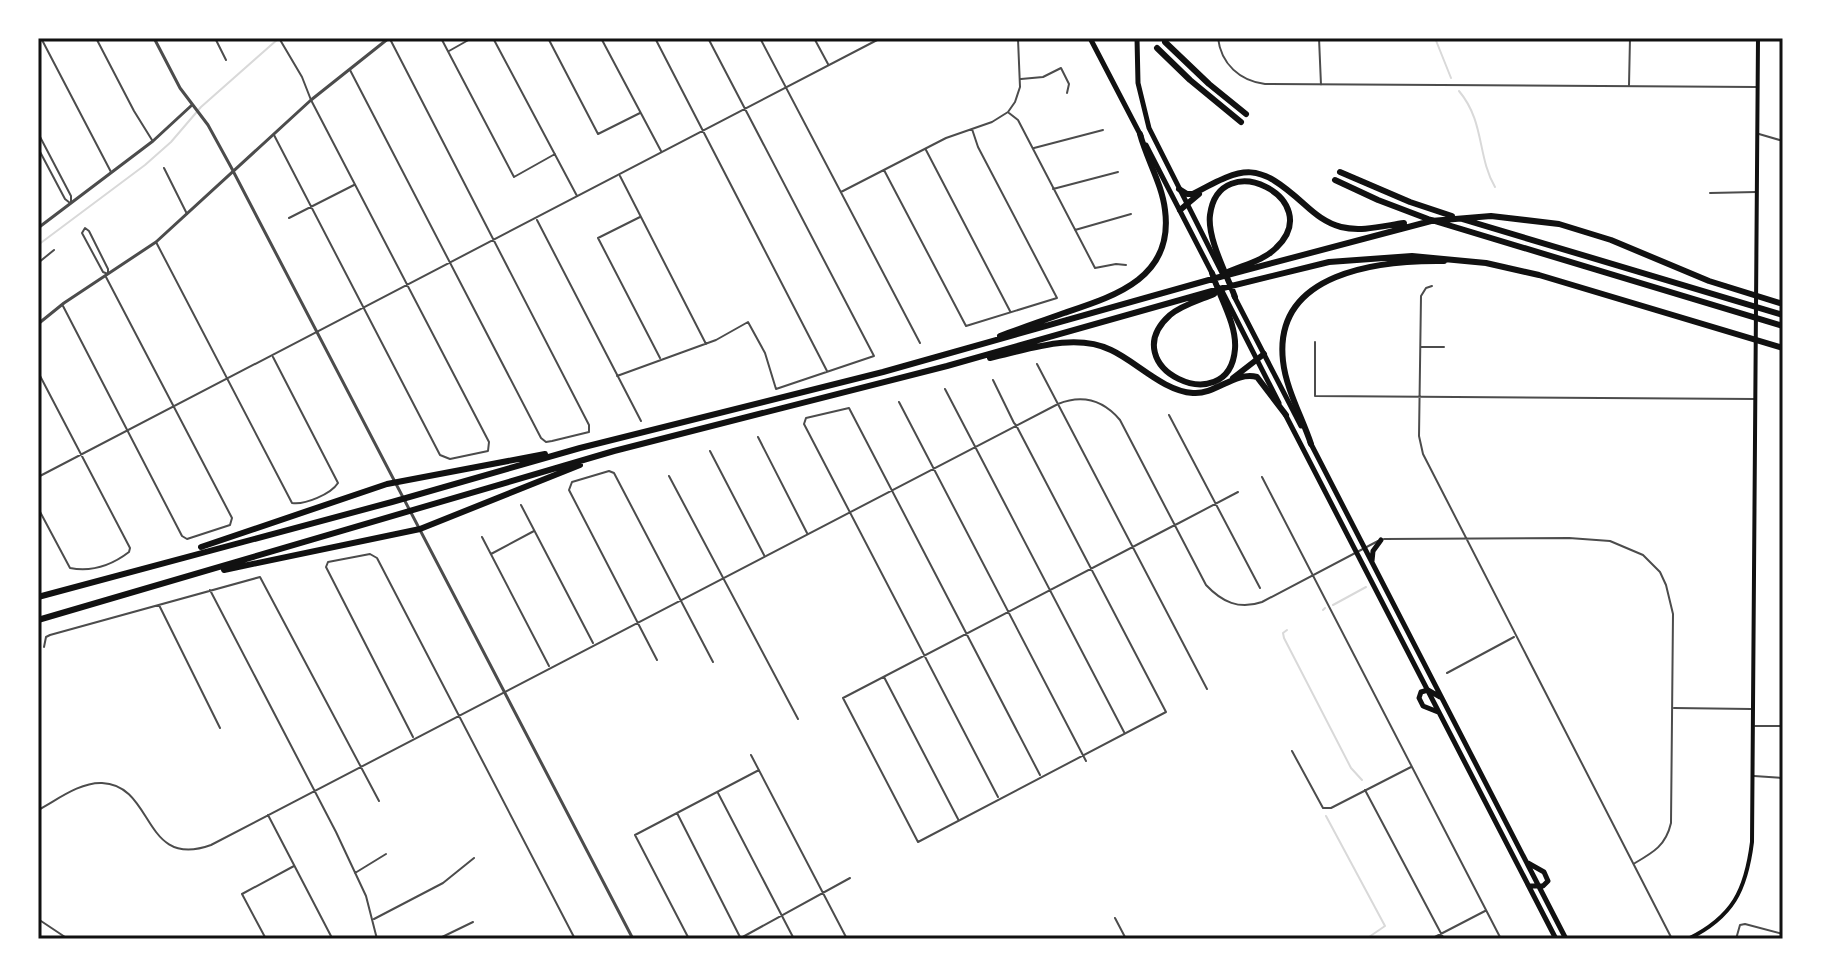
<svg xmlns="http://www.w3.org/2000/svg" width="1821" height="977" font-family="Poppins,sans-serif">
<rect width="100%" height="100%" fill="#fff"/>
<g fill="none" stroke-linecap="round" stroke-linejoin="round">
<!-- stream -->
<path stroke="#d9d9d9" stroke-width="2" d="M1435 38 1451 78
M1459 91C1485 122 1477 156 1495 187
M38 245 145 165 171 142 201 107 278 39
M1333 605 1366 587
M1323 610 1325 608
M1287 630 1283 633 1284 638 1351 768 1362 780
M1326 816 1385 926 1366 939"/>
<!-- minor -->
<path stroke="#4c4c4c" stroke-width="2" d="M41 38 111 172
M96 38 134 111 152 140
M215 38 226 60
M441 38 514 177 555 154
M493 38 577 196
M548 38 598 134 640 113
M601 38 661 151
M655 38 827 371
M760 38 920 343
M814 38 828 64
M1007 38H1027
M1218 38C1221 64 1240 81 1265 84L1756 87
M1319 38 1321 85
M449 51 472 38
M350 70 541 438 546 442 552 441 589 432V425L390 39
M1021 79 1043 77 1061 68 1069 84 1067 93
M1629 85 1630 38
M1009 113 1018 120 1095 268 1116 264 1126 265
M38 133 71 196V202
M1759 134 1783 141
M274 135 440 455 450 459 488 451 489 442 311 100 302 77 279 38
M38 148 65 199 70 203
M1034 148 1103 130
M926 150 1010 311
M164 168 187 214
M884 170 966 326 1057 298 978 147 972 129
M620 176 706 344
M1053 189 1118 172
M841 192 946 138 992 122 1008 112 1015 102 1020 87 1018 39
M1710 193 1756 192
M640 217 598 238 660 358
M289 218 354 185
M537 220 641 421
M85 228 89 231 108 269V274L103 272 82 233Z
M1075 230 1131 214
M156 242 292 503C305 505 331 494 338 483L273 357
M38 263 54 250
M1432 286 1426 288 1421 296 1419 436 1423 454 1672 939
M63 306 182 536 187 539 230 525 232 518 106 277
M1315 342V396L1755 399
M1421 347H1444
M1037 364 1207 689
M38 372 130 548 129 552C112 565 91 572 70 568L38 508
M617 376 716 340 748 322 765 353 776 389 874 356 708 38
M993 380 1014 423 1016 425 1166 712 918 842 843 698 1171 527 1179 523 1238 492
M945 389 1124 732
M899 402 1086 761
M1169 415 1260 588
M758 437 807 533
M710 451 764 555
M669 476 798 719
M38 477 881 38
M1262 477 1501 939
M521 505 593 643
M482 537 549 666
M1384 539 1569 538 1610 541 1643 555 1660 572 1666 585 1673 614 1671 823C1666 845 1654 852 1635 863
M491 554 534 531
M210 590 336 832 366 896 377 939
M159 605 220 728
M44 647 46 637 50 635 260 577 379 801
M657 660 569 490 572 482 609 471 614 473 713 662
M1447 673 1514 637
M884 677 958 819
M1674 708 1751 709
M1755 726H1783
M413 737 326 567 328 562 370 554 377 558 575 939
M1292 751 1323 808H1331L1411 767
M751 755 847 939
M1754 776 1783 778
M1365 790 1444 939
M718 793 794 939
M998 797 804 424 806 418 849 408 1040 775
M38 810C57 800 80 782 102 783 155 785 142 870 211 845L1058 404C1083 394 1103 400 1120 420L1206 585C1222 602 1239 610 1262 602L1378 541
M677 813 741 939
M268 815 332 938 330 939
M355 873 386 854
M1115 918 1126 939
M38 919 68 939
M374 919 443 883 474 858
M266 939 242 894 294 866
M438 939 473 922
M689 939 635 835 759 770
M739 939 850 878
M1431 939 1485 911
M1736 939 1740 925 1745 924 1783 934"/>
<!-- tertiary -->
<path stroke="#4c4c4c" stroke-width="3" d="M154 38 180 88 208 125 231 167 633 939
M38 228 153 141 192 105
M38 324 64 303 156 242 311 100 389 38"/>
<!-- secondary -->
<path stroke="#111" stroke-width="4" d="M1688 939C1733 917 1746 890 1752 842L1758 38"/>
<!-- trunk -->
<path stroke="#111" stroke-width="5" d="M1090 38 1141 136
M1137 38 1138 83 1149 128 1222 273
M1146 145 1213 275
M1222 291 1279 403
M1234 296 1301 426
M1284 412 1556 939
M1310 442 1566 939
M1372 561 1373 551 1381 540
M1438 712 1423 706 1419 698 1421 692 1428 690 1440 697
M1528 863 1544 872 1548 881 1543 886H1529"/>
<!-- motorway -->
<path stroke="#111" stroke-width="6" d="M1165 42 1209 84 1246 114
M1157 48 1190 80 1241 122
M1340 172 1410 202 1452 216
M1335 180 1378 200 1428 219 1783 326
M1179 189 1187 194H1193C1246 165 1257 162 1304 204 1315 214 1326 223 1341 227 1361 232 1383 226 1404 223
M1180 210 1199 194
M1462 219 1783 315
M1212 273C1219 296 1237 324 1235 349 1229 422 1112 367 1170 315 1182 305 1200 300 1214 294
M1226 273C1243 265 1263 261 1276 248 1328 199 1219 145 1210 215 1207 238 1227 275 1235 297
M1000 336C1021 328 1042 321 1064 313 1115 296 1174 278 1165 210 1162 184 1147 160 1140 134
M990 358C1027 350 1074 332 1111 350 1137 362 1163 391 1193 393 1215 395 1235 371 1257 377L1286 415
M1233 378 1264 354
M1311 444C1302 417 1286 389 1283 361 1273 272 1379 260 1444 261
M201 547 387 484 545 454
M224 570 420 529 580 465
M38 597 392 502 580 448 883 372 1216 278 1431 221 1491 216 1559 224 1611 240 1709 281 1783 304
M38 620 614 451 947 366 1219 289 1329 262 1412 256 1486 263 1539 275 1783 348"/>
</g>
<!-- border -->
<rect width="1821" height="977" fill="none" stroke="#ffffff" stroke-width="80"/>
<rect x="40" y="40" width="1741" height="897" fill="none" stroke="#111" stroke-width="3"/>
</svg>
